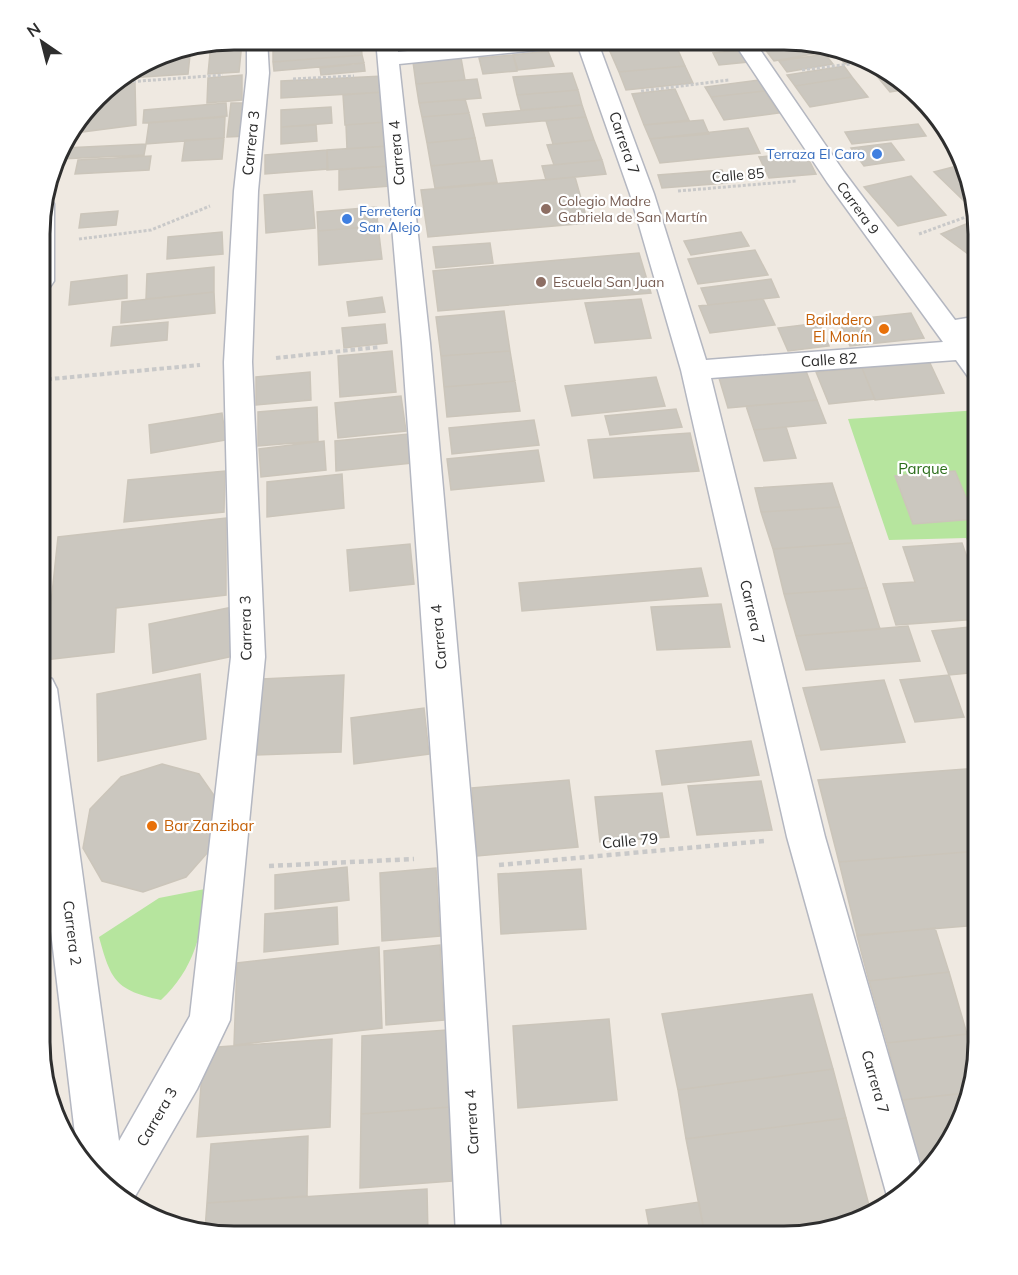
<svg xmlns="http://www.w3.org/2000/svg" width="1018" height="1275" font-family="Mulish,sans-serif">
<rect width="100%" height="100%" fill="#efe9e1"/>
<!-- green -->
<path fill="#b6e59e" d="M979 410V553H973L966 538 889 540 848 419Z
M205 889C203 933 194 969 161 1000 116 990 111 981 99 937L159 898Z"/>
<!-- building -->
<path fill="#cbc7bf" stroke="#cbc5ba" stroke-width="1.5" d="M272 39H361V42L273 49Z
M422 40H460L462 47 401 54 398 42Z
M467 40H492L493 44 470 47Z
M606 40H669L607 45Z
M674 41 685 66 619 72 608 47Z
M242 42 239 72 208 74 211 43Z
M361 42 362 55 273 62V49Z
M802 42 813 54 774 61 764 48Z
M191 46 188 74 144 77 146 64 171 49Z
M742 50 748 62 719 65 713 53Z
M548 51 554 66 518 70 513 55Z
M837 51 862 60 845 64 834 52Z
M825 54 833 64 787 72 779 61Z
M362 55 364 63 274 71 273 62Z
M513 55 517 71 483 74 479 58Z
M461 58 465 80 416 84 413 62Z
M146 63 144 77 120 78Z
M364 63 365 71 321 75 320 68Z
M870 63 893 72 909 89 890 92 867 64Z
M685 66 693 83 626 90 619 72Z
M844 66 852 77 795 86 787 75Z
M572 73 578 90 517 95 513 77Z
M242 75V100L207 103 208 78Z
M383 76 384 92 281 98V81Z
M852 77 868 97 810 107 795 86Z
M477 79 481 98 419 103 416 84Z
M759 80 765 91 711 97 705 87Z
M135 83 136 125 67 134 105 87Z
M675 89 689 120 644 125 632 94Z
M578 90 582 105 521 110 517 95Z
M765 91 779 113 724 120 711 97Z
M384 92 386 122 345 125 343 95Z
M465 99 469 113 422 117 419 103Z
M226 103 227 116 143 123 144 110Z
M231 103H250L248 136 227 137Z
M582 105 586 117 486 126 483 114Z
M331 107 332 123 281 127V110Z
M469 113 475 138 427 143 422 117Z
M225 117 224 138 146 144 149 123Z
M586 117 594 140 553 144 546 121Z
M703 120 709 134 650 139 644 125Z
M386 122 388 146 347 149 346 125Z
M918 124 926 136 852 144 845 132Z
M316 125 317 141 281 144V127Z
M748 128 760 153 660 163 650 139Z
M224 138 222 159 182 161 185 140Z
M475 138 480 161 431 166 427 143Z
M594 140 602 160 554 165 547 145Z
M891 143 904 160 864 166 851 148Z
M146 144 144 155 61 159 64 148Z
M388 146 389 166 327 170V150Z
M327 150 328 169 265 174V155Z
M805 152 816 174 769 178 759 157Z
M151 156 149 170 75 174 78 160Z
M492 160 497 182 435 188 431 166Z
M602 160 606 174 546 180 542 166Z
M961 165 971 204 968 205 934 172Z
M389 166 390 186 339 190V170Z
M722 170 727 183 662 188 658 175Z
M911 176 946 215 898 226 864 187Z
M575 177 588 223 428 237 421 190Z
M312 191 315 228 266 233 264 195Z
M376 207 378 226 318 231 317 212Z
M118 211 116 225 79 228 81 214Z
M976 220 979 233V262L941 234Z
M378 226 382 259 319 265 318 231Z
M222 232 223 254 167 259 168 237Z
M741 232 749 246 691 255 684 241Z
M490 243 493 263 436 268 433 247Z
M755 250 768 275 698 284 688 259Z
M639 253 651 293 438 311 433 271Z
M214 267V292L146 299 147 274Z
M127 275V298L69 305 71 282Z
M771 279 779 297 708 305 701 288Z
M214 292 215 313 121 323 122 302Z
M382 297 385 312 349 316 347 302Z
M641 299 651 338 595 343 585 303Z
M763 299 775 325 710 333 699 306Z
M504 311 510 351 441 356 436 317Z
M911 313 924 338 850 346 839 321Z
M168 322 167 340 111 346 113 327Z
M819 323 829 346 788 351 778 328Z
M385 324 387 343 344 348 342 328Z
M392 351 396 392 340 397 338 356Z
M510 351 515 381 444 387 441 356Z
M929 361 944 393 875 400 862 368Z
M862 368 875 399 829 404 816 372Z
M806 371 817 400 728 408 719 378Z
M310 372 311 400 256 405V377Z
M656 377 665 406 572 416 565 386Z
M515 381 520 411 447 417 444 387Z
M401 396 406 431 338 438 335 403Z
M817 400 826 423 754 430 746 406Z
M317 407 318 441 258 446V412Z
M676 409 682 427 610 435 605 416Z
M222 413 226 440 151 453 149 425Z
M534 420 539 445 452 454 449 428Z
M786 427 796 458 764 461 754 430Z
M690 433 699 471 594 478 588 440Z
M409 434 412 463 336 471 335 441Z
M324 441 326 470 261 477 259 449Z
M538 450 544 481 451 490 447 459Z
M225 471 224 512 124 522 128 480Z
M955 471 975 519 913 524 895 476Z
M342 474 344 508 267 517V482Z
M832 483 840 507 761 512 755 488Z
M840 507 852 543 773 549 761 512Z
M226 518V595L116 608 114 652 45 660 58 537Z
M852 543 867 588 784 594 773 549Z
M962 543 968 560 979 559V619L896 625 883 584 915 582 903 547Z
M410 544 414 584 350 591 347 550Z
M701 568 708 596 522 611 519 583Z
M867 588 880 629 796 636 784 594Z
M721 604 730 647 657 650 651 607Z
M233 607 239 655 153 673 149 624Z
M908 626 920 661 806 670 796 636Z
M979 626V672L949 675 932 631Z
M200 674 206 739 98 761 97 694Z
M344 675 341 752 256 755 262 679Z
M949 675 964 717 915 722 900 680Z
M884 680 905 742 821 750 803 688Z
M424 708 429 754 354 764 351 718Z
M751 741 759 775 662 785 656 751Z
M162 764 199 774 220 804 216 843 186 877 143 892 102 881 83 848 90 809 121 777Z
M979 768V851L839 862 818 780Z
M569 780 578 847 477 856 472 788Z
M761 781 772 830 697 835 688 786Z
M662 793 669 837 600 842 595 797Z
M979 851V925L857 935 839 862Z
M347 867 349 900 275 909V875Z
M436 868 440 936 382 941 380 873Z
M581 869 586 929 501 934 498 874Z
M337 907 338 944 264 952 265 914Z
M935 928 949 972 869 981 857 936Z
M440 945 444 1020 386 1025 384 951Z
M379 947 382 1028 234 1045 237 963Z
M949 972 967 1034 887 1043 869 981Z
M812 994 833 1069 678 1090 662 1014Z
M609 1019 617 1100 518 1108 513 1026Z
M447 1030 450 1107 361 1114 362 1036Z
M967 1034 976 1061 966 1093 902 1100 887 1043Z
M332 1039 330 1127 197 1137 204 1048Z
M833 1069 846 1118 686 1139 678 1090Z
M966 1093 946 1149 934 1161 919 1162 902 1100Z
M450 1107 452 1181 360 1188 361 1114Z
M846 1118 871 1213 797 1236H705L686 1139Z
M308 1136 307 1196 207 1203 211 1144Z
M427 1189 428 1236H220L205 1230 207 1203Z
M699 1202 705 1236H651L646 1210Z"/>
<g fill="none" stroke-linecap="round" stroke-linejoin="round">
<defs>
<path id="street" d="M247 39H267L269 73 258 191 252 362 265 657 230 1020 197 1089 130 1205 126 1203 77 1151 39 830 40 674 52 679 57 689 119 1141 190 1016 231 657 224 362 234 191 247 73Z
M376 39H397L398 52 515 40H597L654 194 706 360 943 342 827 182 733 41H754L844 172 955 320 979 316V334L968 336 979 351V381L969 378 956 360 711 378 825 837 922 1172 889 1203 787 837 681 370 630 194 578 46 399 64 430 343 476 857 501 1236H456L438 857 402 343Z
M44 197 51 199 54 204V281L50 287 41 289V208Z"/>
</defs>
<!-- street casing -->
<use href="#street" stroke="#b4b7c1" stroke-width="3"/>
<!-- path-far2 -->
<path stroke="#c9c9c9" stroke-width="3" stroke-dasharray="3 2" stroke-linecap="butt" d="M802 70 866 62
M293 79 354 76
M113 83 223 75
M641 91 729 80
M678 191 796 181
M919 234 974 214
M79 239 151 230 210 206"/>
<!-- path-far1 -->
<path stroke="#c9c9c9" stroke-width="4" stroke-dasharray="4.5 3" stroke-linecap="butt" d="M276 358 379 347
M40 380 200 365"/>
<!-- path -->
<path stroke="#c9c9c9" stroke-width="4.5" stroke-dasharray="5 4" stroke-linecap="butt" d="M499 865 764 841
M269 866 414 859"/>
<!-- street -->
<use href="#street" fill="#fff" fill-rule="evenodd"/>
</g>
<!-- markers -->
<g fill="#3f7fe0" stroke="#fff" stroke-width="2">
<circle cx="877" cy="154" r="6"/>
<circle cx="347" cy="219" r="6"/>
</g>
<g fill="#8d6e63" stroke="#fff" stroke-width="2">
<circle cx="546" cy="209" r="6"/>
<circle cx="541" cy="282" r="6"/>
</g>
<g fill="#e8710a" stroke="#fff" stroke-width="2">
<circle cx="884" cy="329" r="6"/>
<circle cx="152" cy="826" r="6"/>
</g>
<g text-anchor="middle" stroke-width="4.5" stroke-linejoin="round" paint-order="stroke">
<!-- far-shop labels -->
<g font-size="14" fill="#366cbe" stroke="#fff" text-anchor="end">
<text x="865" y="159">Terraza El Caro</text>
<text x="359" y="216" text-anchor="start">Ferretería<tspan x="359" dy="16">San Alejo</tspan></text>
</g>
<!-- far-street labels -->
<g font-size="14" fill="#2e2e2e" stroke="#fff">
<text transform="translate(738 175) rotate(-5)" y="5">Calle 85</text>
<text transform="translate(858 208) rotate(54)" y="5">Carrera 9</text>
</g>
<!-- far-education labels -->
<g font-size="14" fill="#785e54" stroke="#fff" text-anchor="start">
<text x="558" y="206">Colegio Madre<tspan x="558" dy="16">Gabriela de San Martín</tspan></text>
<text x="553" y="287">Escuela San Juan</text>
</g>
<!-- street labels -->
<g font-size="15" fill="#2e2e2e" stroke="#fff">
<text transform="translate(251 143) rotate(-84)" y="5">Carrera 3</text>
<text transform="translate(624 143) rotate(71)" y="5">Carrera 7</text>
<text transform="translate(397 153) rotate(-95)" y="5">Carrera 4</text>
<text transform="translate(829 360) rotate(-4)" y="5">Calle 82</text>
<text transform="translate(752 612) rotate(77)" y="5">Carrera 7</text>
<text transform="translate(246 628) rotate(-91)" y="5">Carrera 3</text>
<text transform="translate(439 637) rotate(-95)" y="5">Carrera 4</text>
<text transform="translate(630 841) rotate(-5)" y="5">Calle 79</text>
<text transform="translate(72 933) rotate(83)" y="5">Carrera 2</text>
<text transform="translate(875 1082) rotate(74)" y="5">Carrera 7</text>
<text transform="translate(157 1117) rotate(-60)" y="5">Carrera 3</text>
<text transform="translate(472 1122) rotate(-93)" y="5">Carrera 4</text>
</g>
<!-- food labels -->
<g font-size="15" fill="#c56008" stroke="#fff" text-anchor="end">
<text x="872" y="325">Bailadero<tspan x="872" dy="17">El Monín</tspan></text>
<text x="164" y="831" text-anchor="start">Bar Zanzibar</text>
</g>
<!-- park labels -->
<g font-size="15" fill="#2c6e1b" stroke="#fff">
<text x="923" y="474">Parque</text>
</g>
</g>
<!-- crop -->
<path d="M0 0H1018V1275H0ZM234 50H784A184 184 0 0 1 968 234V1042A184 184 0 0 1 784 1226H234A184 184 0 0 1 50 1042V234A184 184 0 0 1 234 50Z" fill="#fff" fill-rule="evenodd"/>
<path fill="none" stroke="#2e2e2e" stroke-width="3" d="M234 50H784A184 184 0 0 1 968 234V1042A184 184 0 0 1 784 1226H234A184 184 0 0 1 50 1042V234A184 184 0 0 1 234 50Z"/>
<!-- north arrow -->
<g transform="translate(42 42) rotate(325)" stroke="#ffffff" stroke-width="4.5" paint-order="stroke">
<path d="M0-4.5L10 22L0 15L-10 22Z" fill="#2e2e2e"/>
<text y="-9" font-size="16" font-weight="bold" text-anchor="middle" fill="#2e2e2e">N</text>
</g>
</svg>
